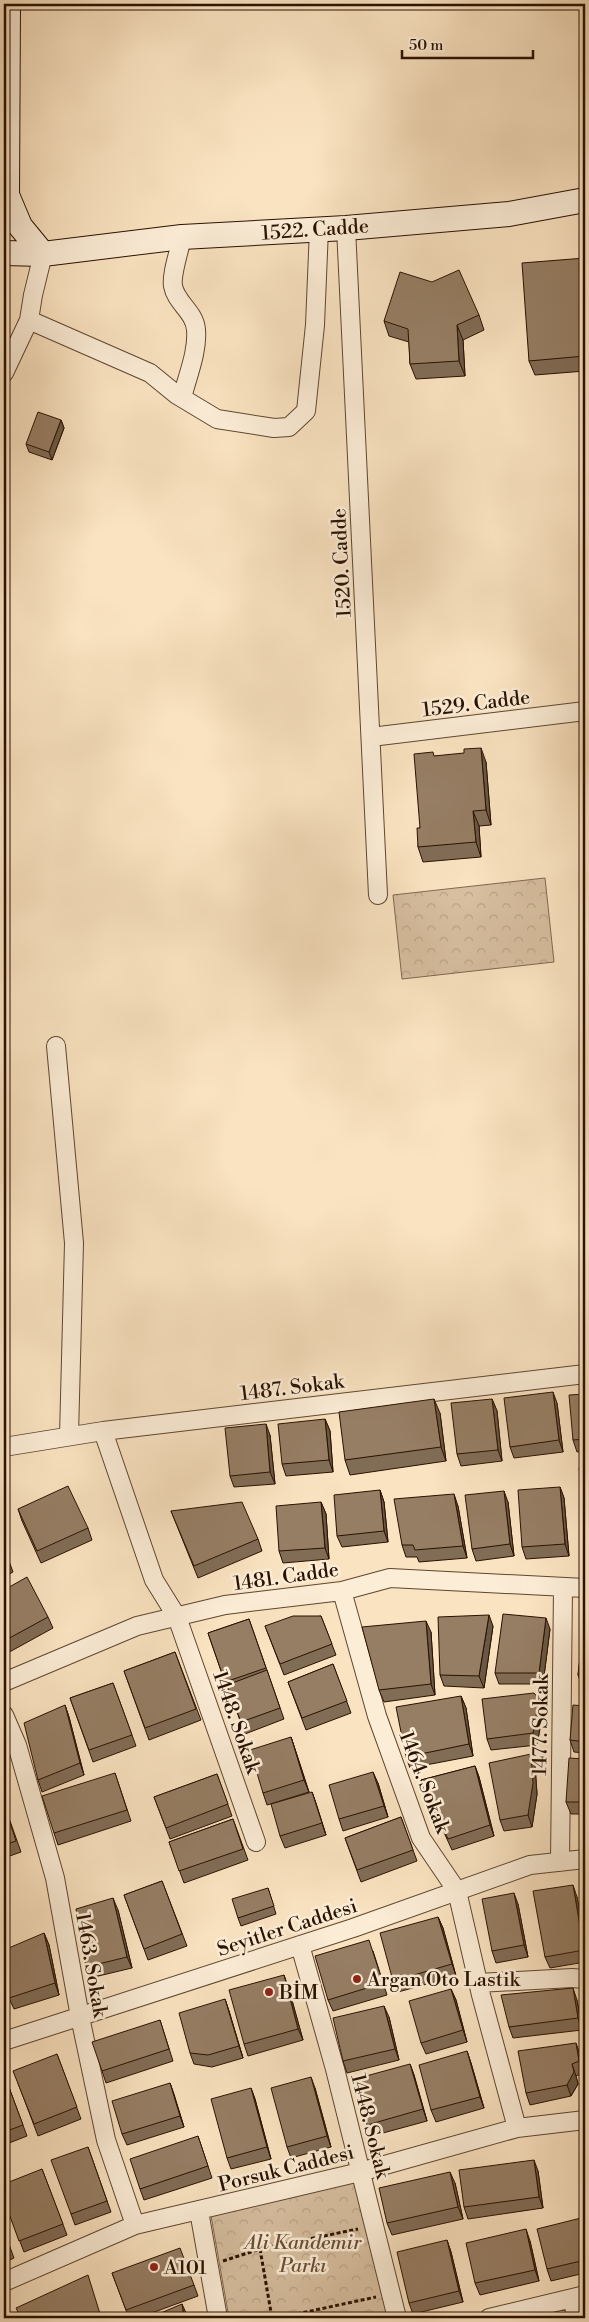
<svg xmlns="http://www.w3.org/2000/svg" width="589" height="2322" font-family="'Libre Bodoni',serif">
<defs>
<pattern id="park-crowns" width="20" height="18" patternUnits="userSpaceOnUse" patternTransform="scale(1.25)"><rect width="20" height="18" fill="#d7bfa0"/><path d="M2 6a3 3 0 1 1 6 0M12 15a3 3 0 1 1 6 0" fill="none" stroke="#b9a388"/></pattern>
</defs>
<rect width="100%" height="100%" fill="#fae3c1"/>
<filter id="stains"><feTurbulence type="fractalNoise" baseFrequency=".004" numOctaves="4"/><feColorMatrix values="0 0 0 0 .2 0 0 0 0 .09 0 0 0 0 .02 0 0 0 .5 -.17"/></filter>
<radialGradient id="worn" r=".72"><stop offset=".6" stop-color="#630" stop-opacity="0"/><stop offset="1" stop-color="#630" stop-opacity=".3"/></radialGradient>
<!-- park -->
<path fill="url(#park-crowns)" stroke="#806850" d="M545 878 554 962 402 979 393 895Z
M353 2175 388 2318H229L210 2210Z"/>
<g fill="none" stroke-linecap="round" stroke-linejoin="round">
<defs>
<path id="street" d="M346 228 378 895
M29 320 150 373 177 395 217 419 274 428 289 427 306 411 315 325 319 229
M4 373 29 320 33 295 43 254
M182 398C187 377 198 352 196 330 195 312 176 303 173 286 171 274 180 249 182 237
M371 737 585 711
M56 1046 74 1243 69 1436
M103 1431 154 1580 177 1617 256 1842
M4 1447 103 1431 585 1374
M342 1591 377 1716 421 1838 457 1891 481 1995 517 2128
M4 1682 137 1626 225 1605 342 1591 390 1578 585 1588
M4 1715 17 1745 55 1878 80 2017 106 2140 135 2225
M560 1862 563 1588
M300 1945 335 2069 397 2318
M478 1983 572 1978 585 1979
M4 2041 353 1928 530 1865 585 1859
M199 2211 218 2318
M4 2282 135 2225 360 2172 517 2128 585 2120
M573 2299 576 2318
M489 2318 585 2295"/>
<path id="secondary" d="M8 4 7 195 20 226 43 254
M4 253 43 254 182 237 346 228 509 214 585 200"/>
</defs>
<!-- street casing -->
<use href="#street" stroke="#5e4630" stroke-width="20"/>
<!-- secondary casing -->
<use href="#secondary" stroke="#2a1100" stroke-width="26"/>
<!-- path -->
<path stroke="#2a1100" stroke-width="3" stroke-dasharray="4 2.5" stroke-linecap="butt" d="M260 2249 272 2318
M223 2261 260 2249 358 2229
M278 2318 376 2297"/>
<!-- street -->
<use href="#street" stroke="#fcedd7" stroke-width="18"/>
<!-- secondary -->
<use href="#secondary" stroke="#fcedd7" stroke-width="24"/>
</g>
<!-- wall -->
<path fill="#816c56" stroke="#2a1100" d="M585 258V371L535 375 529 361Z
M479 315 484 330 463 340 465 376 416 379 410 364 409 342 389 336 384 321Z
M61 420 64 428 52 460 29 452 26 444Z
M435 756 486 762 491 825 479 826 481 857 423 862 418 847 420 828Z
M585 1394V1451L577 1452 573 1440Z
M492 1399 497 1411 502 1461 461 1466 457 1454Z
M557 1403 563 1452 514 1458 510 1447Z
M440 1413 446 1461 350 1475 345 1460Z
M325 1419 330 1431 333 1472 286 1476 282 1464Z
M270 1435 275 1484 234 1487 230 1476Z
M585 1467V1503L583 1496Z
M560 1487 564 1498 569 1556 526 1559 522 1547Z
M380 1490 384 1502 388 1542 342 1547 337 1536Z
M321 1502 326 1514 329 1559 283 1563 279 1551Z
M508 1502 514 1556 476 1561 472 1549Z
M458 1506 467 1558 419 1562 417 1557H406L402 1545Z
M18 1509 88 1528 92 1540 41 1563 22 1521Z
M171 1511 258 1539 262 1551 198 1578Z
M4 1551 9 1561 13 1572 4 1577Z
M4 1590 48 1617 53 1628 4 1655Z
M321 1616 336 1655 284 1675 265 1626Z
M585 1616V1690H583L578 1675Z
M249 1619 284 1719 245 1734 230 1693 229 1694 208 1633Z
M493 1626 484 1688 444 1686 440 1675Z
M550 1629 543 1684H499L495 1673Z
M431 1632 435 1695 384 1702 379 1690Z
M175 1652 201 1720 149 1740 124 1671Z
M333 1664 351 1713 306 1730 288 1682Z
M113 1683 136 1746 93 1762 70 1698Z
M461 1696 466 1708 473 1756 410 1768 406 1757Z
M65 1705 69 1717 84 1775 42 1792 38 1780Z
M585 1706V1753L574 1752 570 1740Z
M543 1711 537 1745 491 1750 487 1739Z
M291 1737 309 1792 267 1805 263 1793Z
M585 1759V1814H571L566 1802Z
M535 1765 537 1794 532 1827 504 1831 500 1820Z
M475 1766 479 1777 494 1836 452 1850 425 1791 421 1780Z
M115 1773 131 1821 58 1845 54 1833Z
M217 1774 232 1816 170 1839 154 1797Z
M4 1778 9 1792 4 1795Z
M378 1783 388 1817 343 1831 339 1819Z
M312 1792 326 1835 285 1848 280 1836Z
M4 1804 21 1852 4 1858Z
M401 1817 417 1861 361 1882 345 1838Z
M233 1819 248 1860 184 1883 169 1842Z
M162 1881 187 1946 148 1960 124 1895Z
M268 1888 276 1914 241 1926 238 1918Z
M577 1897 585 1944V1962L550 1968 545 1957Z
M518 1904 528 1957 496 1963 492 1951Z
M118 1910 132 1968 90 1978 86 1967Z
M438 1917 443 1928 456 1976 398 1992 393 1981Z
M44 1933 49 1945 59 1995 14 2009 9 1998Z
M373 1951 387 1995 333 2011 328 2000Z
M288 1986 303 2040 248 2056 244 2044Z
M451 1989 456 2000 467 2042 426 2054 421 2043Z
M225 1999 229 2011 243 2058 212 2067 194 2064 190 2053Z
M577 2000 582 2030 513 2038 509 2027Z
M389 2017 399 2060 347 2073 343 2061Z
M160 2020 173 2061 106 2083 102 2071Z
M467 2051 471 2063 484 2108 436 2122 431 2110Z
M57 2054 81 2119 38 2136 18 2083Z
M580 2054 583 2073 576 2076 578 2084 571 2096 530 2105 526 2093Z
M410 2064 414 2075 427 2121 372 2136 367 2125Z
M4 2074 27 2136 4 2145Z
M170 2083 184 2127 127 2145 122 2134Z
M251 2088 255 2099 271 2159 231 2169 227 2158Z
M315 2088 331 2147 291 2158 287 2147Z
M198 2136 212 2178 144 2200 140 2189Z
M88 2147 111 2212 75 2225 71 2214Z
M42 2169 67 2235 24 2252 4 2200Z
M538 2171 543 2208 468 2219 464 2207Z
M455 2183 463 2219 392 2235 387 2223Z
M585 2217V2273L551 2281 547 2269Z
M4 2231 14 2258 4 2263Z
M447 2240 451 2252 463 2302 413 2314 409 2303Z
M530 2241 539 2281 480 2295 475 2283Z
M112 2273 194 2285 198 2296 138 2318H129Z"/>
<!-- shaded-wall -->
<path fill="#695846" stroke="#2a1100" d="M457 325 463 340 465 376 459 361Z
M61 420 64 428 52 460 49 452Z
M481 748 486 762 491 825 486 810Z
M473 811 479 826 481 857 476 842Z
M553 1392 557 1403 563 1452 559 1440Z
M434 1399 440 1413 446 1461 441 1447Z
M492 1399 497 1411 502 1461 498 1450Z
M325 1419 330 1431 333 1472 329 1460Z
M266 1424 270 1435 275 1484 270 1472Z
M560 1487 564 1498 569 1556 565 1544Z
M380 1490 384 1502 388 1542 384 1531Z
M504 1491 508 1502 514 1556 510 1544Z
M454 1494 458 1506 467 1558 463 1546Z
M321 1502 326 1514 329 1559 325 1548Z
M489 1615 493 1626 484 1688 479 1676Z
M546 1618 550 1629 543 1684 539 1673Z
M426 1621 431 1632 435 1695 431 1684Z
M461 1696 466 1708 473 1756 469 1744Z
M539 1699 543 1711 537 1745 533 1733Z
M65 1705 69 1717 84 1775 80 1763Z
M291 1737 295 1749 309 1792 304 1780Z
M531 1754 535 1765 537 1794 532 1827 528 1815Z
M475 1766 479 1777 494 1836 490 1825Z
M373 1772 378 1783 388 1817 384 1806Z
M312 1792 316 1803 326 1835 322 1823Z
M573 1885 577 1897 585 1944V1953Z
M514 1893 518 1904 528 1957 524 1945Z
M113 1898 118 1910 132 1968 127 1957Z
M438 1917 443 1928 456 1976 452 1964Z
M44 1933 49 1945 59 1995 55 1983Z
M284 1975 288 1986 303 2040 298 2029Z
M573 1988 577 2000 582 2030 578 2018Z
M451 1989 456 2000 467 2042 463 2030Z
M225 1999 229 2011 243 2058 239 2046Z
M384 2006 389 2017 399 2060 395 2049Z
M576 2043 580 2054 583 2073 579 2061Z
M467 2051 471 2063 484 2108 480 2097Z
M410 2064 414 2075 427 2121 423 2109Z
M572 2064 576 2076 578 2084 571 2096 567 2085Z
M311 2077 315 2088 331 2147 327 2136Z
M170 2083 174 2094 184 2127 180 2116Z
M251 2088 255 2099 271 2159 267 2147Z
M534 2160 538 2171 543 2208 539 2197Z
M450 2172 455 2183 463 2219 458 2207Z
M526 2229 530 2241 539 2281 535 2270Z
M447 2240 451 2252 463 2302 459 2291Z
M182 2304 187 2315V2318H184Z"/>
<!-- building -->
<path fill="#967e64" stroke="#2a1100" d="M585 258V356L529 361 522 263Z
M459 270 479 315 457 325 459 361 410 364 408 329 384 321 400 272 432 282Z
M38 412 61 420 49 452 26 444Z
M481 748 486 810 473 811 476 842 418 847 417 828H420L414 754 433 752 434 756 464 753V749Z
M553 1392 559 1440 510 1447 504 1398Z
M585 1394V1439L573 1440 569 1395Z
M434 1399 441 1447 345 1460 339 1412Z
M492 1399 498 1450 457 1454 451 1403Z
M325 1419 329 1460 282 1464 278 1424Z
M266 1424 270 1472 230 1476 225 1428Z
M585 1467V1496H583L579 1468Z
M68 1486 88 1528 37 1551 18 1509Z
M560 1487 565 1544 522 1547 518 1490Z
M380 1490 384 1531 337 1536 334 1495Z
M504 1491 510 1544 472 1549 465 1495Z
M454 1494 463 1546 415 1550 413 1545H402L394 1499Z
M242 1502 258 1539 194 1566 171 1511Z
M321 1502 325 1548 279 1551 276 1506Z
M585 1509V1539H583Z
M4 1551 9 1561 4 1563Z
M27 1577 48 1617 4 1641V1590Z
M503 1614 546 1618 539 1673H495Z
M489 1615 479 1676 440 1675 438 1617Z
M293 1616H321L332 1644 280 1664 265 1626Z
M585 1616V1676L578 1675Z
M249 1619 266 1668 225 1682 208 1633Z
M426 1621 431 1684 379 1690 362 1627Z
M175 1652 196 1709 145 1728 124 1671Z
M333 1664 347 1701 302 1718 288 1682Z
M267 1670 280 1708 241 1722 227 1685Z
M113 1683 132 1735 89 1750 70 1698Z
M534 1693 539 1699 533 1733 487 1739 482 1699Z
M461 1696 469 1744 406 1757 396 1707Z
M65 1705 80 1763 38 1780 24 1723Z
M573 1705 585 1706V1742L570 1740Z
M291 1737 304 1780 263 1793 250 1750Z
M531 1754 533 1783 528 1815 500 1820 489 1763Z
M569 1758 585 1759V1802H566Z
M475 1766 490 1825 448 1839 421 1780Z
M373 1772 384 1806 339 1819 329 1785Z
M115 1773 127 1810 54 1833 42 1796Z
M217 1774 228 1804 166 1828 154 1797Z
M312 1792 322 1823 280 1836 271 1804Z
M4 1804 16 1841 4 1845Z
M401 1817 413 1850 357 1870 345 1838Z
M233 1819 243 1849 179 1871 169 1842Z
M162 1881 182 1934 144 1949 124 1895Z
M573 1885 584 1950 545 1957 533 1891Z
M268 1888 274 1906 238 1918 232 1899Z
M514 1893 524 1945 492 1951 482 1899Z
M113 1898 127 1957 86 1967 76 1909Z
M438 1917 452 1964 393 1981 380 1933Z
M44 1933 55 1983 9 1998 4 1979V1950Z
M369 1940 383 1983 328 2000 315 1956Z
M284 1975 298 2029 244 2044 229 1990Z
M573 1988 578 2018 509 2027 501 1995Z
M451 1989 463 2030 421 2043 409 2001Z
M225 1999 239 2046 208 2055 190 2053 179 2013Z
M384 2006 395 2049 343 2061 333 2018Z
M160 2020 169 2049 102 2071 92 2042Z
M576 2043 579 2061 572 2064 574 2072 567 2085 526 2093 518 2051Z
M467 2051 480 2097 431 2110 419 2065Z
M57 2054 77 2107 34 2124 13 2071Z
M410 2064 423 2109 367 2125 355 2079Z
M4 2074 23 2125 4 2132Z
M311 2077 327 2136 287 2147 271 2088Z
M170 2083 180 2116 122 2134 112 2101Z
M251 2088 267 2147 227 2158 211 2099Z
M198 2136 208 2166 140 2189 130 2159Z
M88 2147 107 2201 71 2214 51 2160Z
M534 2160 539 2197 464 2207 459 2170Z
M42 2169 63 2224 19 2241 4 2200V2184Z
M450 2172 458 2207 387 2223 379 2188Z
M585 2217V2260L547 2269 537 2229Z
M526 2229 535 2270 475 2283 466 2243Z
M4 2231 10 2247 4 2250Z
M447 2240 459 2291 409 2303 397 2252Z
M180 2248 194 2285 126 2310 112 2273Z
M88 2275 101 2317 98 2318H21L16 2308Z
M182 2304 184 2318H149Z"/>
<!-- markers -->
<g fill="#8f2418" stroke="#fcedd7" stroke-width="2">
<circle cx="357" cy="1979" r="5"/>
<circle cx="269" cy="1992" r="5"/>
<circle cx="154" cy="2267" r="5"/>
</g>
<g text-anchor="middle" stroke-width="5" stroke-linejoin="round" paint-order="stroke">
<!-- street labels -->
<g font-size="20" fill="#2a1100" stroke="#fcedd7">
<text transform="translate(315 229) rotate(-4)" y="7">1522. Cadde</text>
<text transform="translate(341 563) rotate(-93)" y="7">1520. Cadde</text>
<text transform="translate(476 703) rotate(-7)" y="7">1529. Cadde</text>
<text transform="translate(292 1387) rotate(-7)" y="7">1487. Sokak</text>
<text transform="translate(286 1576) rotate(-8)" y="7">1481. Cadde</text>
<text transform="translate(237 1722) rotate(71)" y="7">1448. Sokak</text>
<text transform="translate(540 1725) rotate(-89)" y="7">1477. Sokak</text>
<text transform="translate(425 1782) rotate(69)" y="7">1464. Sokak</text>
<text transform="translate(287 1927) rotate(-18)" y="7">Seyitler Caddesi</text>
<text transform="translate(92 1965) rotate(80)" y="7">1463. Sokak</text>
<text transform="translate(371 2126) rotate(76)" y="7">1448. Sokak</text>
<text transform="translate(286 2168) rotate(-14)" y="7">Porsuk Caddesi</text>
</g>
<!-- poi labels -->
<g font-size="20" fill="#2a1100" stroke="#fcedd7" text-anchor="start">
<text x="367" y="1986">Argan Oto Lastik</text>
<text x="279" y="1999">BİM</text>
<text x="164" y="2274">A101</text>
</g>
<!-- park labels -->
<g font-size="20" font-style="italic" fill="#674e38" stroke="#fcedd7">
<text x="303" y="2249">Ali Kandemir<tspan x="303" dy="23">Parkı</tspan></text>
</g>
</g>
<!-- margin -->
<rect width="589" height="2322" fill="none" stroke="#fae3c1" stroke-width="20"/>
<rect x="5" y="5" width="579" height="2312" fill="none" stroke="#2a1100" stroke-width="2.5"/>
<rect x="10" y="10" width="569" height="2302" fill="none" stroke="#2a1100"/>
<!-- scale -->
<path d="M402 50v8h131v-8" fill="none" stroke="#2a1100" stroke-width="2.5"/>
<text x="409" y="50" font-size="15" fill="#2a1100" stroke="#fcedd7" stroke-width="4" paint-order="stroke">50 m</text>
<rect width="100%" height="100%" filter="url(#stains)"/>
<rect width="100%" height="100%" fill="url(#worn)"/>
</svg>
